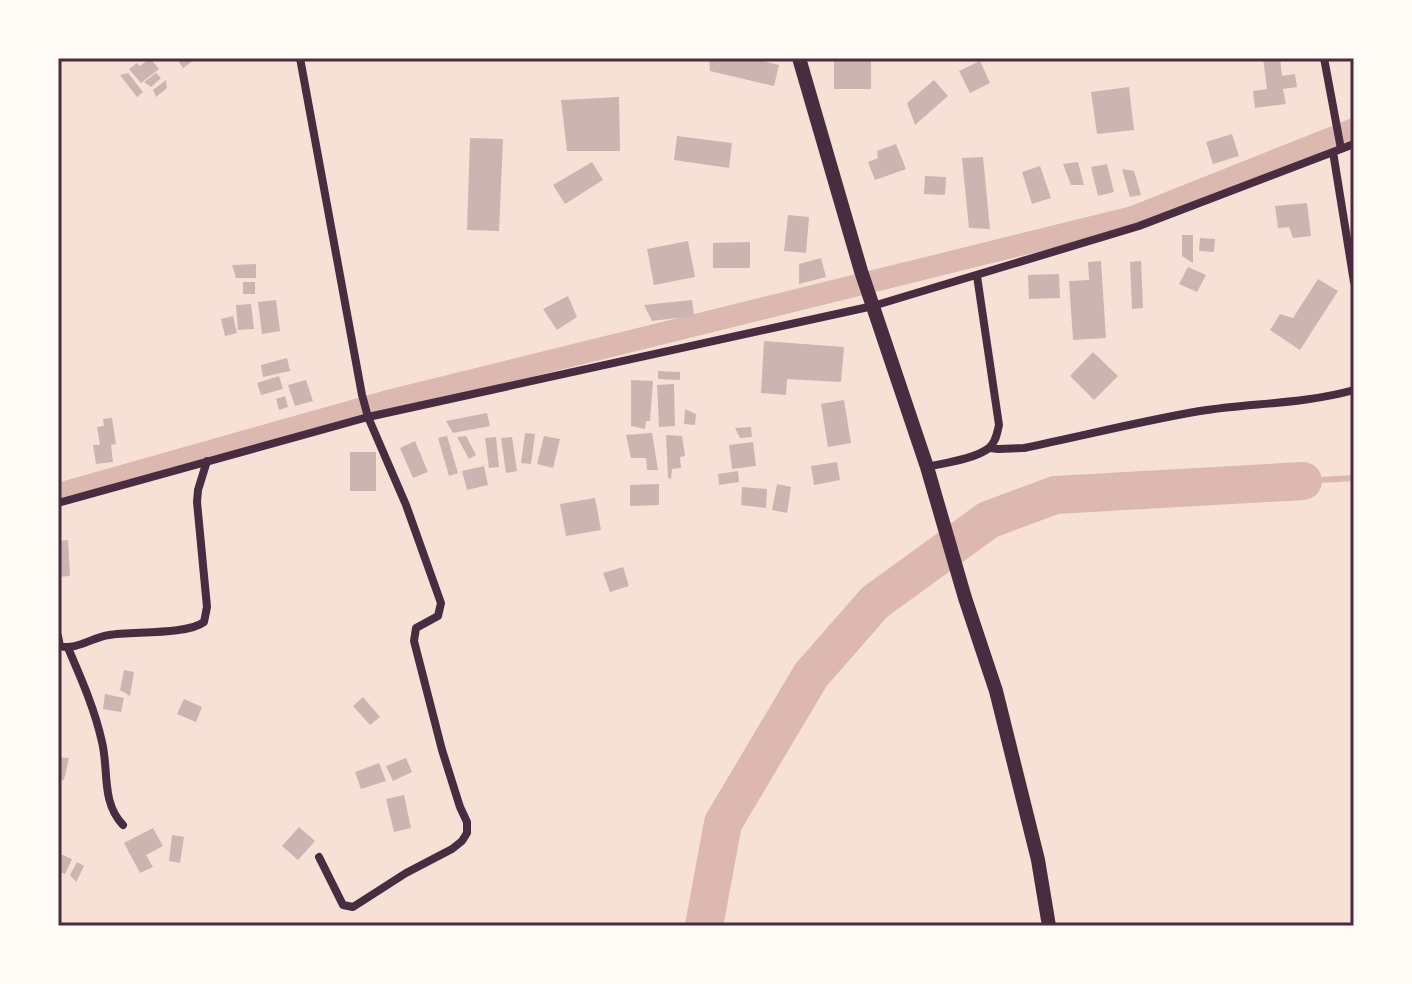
<svg xmlns="http://www.w3.org/2000/svg" width="1412" height="984" font-family="Inter,sans-serif">
<rect width="100%" height="100%" fill="#f7e1d7"/>
<g fill="none" stroke-linecap="round" stroke-linejoin="round">
<!-- stream -->
<path stroke="#dcb8b0" stroke-width="6" d="M1303 481 1354 478"/>
<!-- canal -->
<path stroke="#dcb8b0" stroke-width="22" d="M58 494 384 402 1133 217 1354 129"/>
<!-- river -->
<path stroke="#dcb8b0" stroke-width="38" d="M704 926 723 823 811 675 875 602 988 520 1055 495 1303 481"/>
</g>
<!-- building -->
<path fill="#ccb4b1" d="M150 58 159 69 141 83 129 69 137 63 140 66Z
M176 58H197L183 68Z
M709 58H758L759 60 779 65 774 86 710 71Z
M834 58H871V89H834Z
M1263 58H1280L1282 76 1295 74 1297 87 1283 89 1286 104 1255 108 1253 91 1267 89Z
M980 61 990 83 970 93 959 71Z
M128 73 143 92 137 97 120 75Z
M156 73 161 78 151 87 144 82Z
M166 80 167 88 156 97 153 90Z
M934 80 948 96 915 125 907 103Z
M1129 87 1134 130 1097 134 1091 92Z
M619 97 620 151H567L561 100Z
M1232 134 1239 156 1213 164 1206 142Z
M677 136 732 143 729 168 674 160Z
M470 138 503 139 499 231 467 230Z
M896 144 906 169 875 180 868 162 878 158 877 151Z
M983 157 990 229 969 228 962 158Z
M592 162 603 180 565 204 553 185Z
M1078 162 1084 185H1071L1063 164Z
M1107 164 1114 192 1098 196 1091 167Z
M1040 166 1051 198 1032 204 1022 172Z
M1122 169 1134 171 1141 195 1130 197Z
M925 176 946 177 945 195 924 194Z
M1307 203 1311 236 1293 238 1289 227 1278 228 1275 206Z
M788 215 809 217 806 253 784 251Z
M1182 235H1193V263L1182 256Z
M1200 238 1215 239 1214 252 1199 251Z
M688 241 695 277 654 285 647 249Z
M750 242V268H713V243Z
M821 258 826 277 799 284V264Z
M1101 261 1106 338 1073 340 1069 281 1089 280 1088 262Z
M1141 261 1143 308 1132 309 1130 262Z
M256 264V278H236L232 265Z
M1188 267 1206 275 1197 292 1179 284Z
M1059 274 1060 298 1029 299 1028 275Z
M1318 279 1338 291 1300 350 1270 330 1280 314 1293 318Z
M243 282H255V294H243Z
M568 296 577 317 557 330 543 309Z
M276 300 280 331 262 334 258 302Z
M692 300 694 316 652 321 644 305Z
M251 304 254 329 238 330 236 305Z
M233 316 237 333 225 336 221 319Z
M764 341 844 347 841 382 787 379 786 395 761 393Z
M1093 352 1118 376 1094 400 1070 376Z
M287 358 290 371 263 377 261 365Z
M658 371 680 372V380L658 379Z
M279 376 283 389 261 395 257 383Z
M306 380 313 401 295 406 288 385Z
M631 380 653 381 650 421H646L645 429 631 426Z
M674 384 675 426 659 427 657 385Z
M285 396 288 407 279 410 276 399Z
M844 400 851 443 828 447 821 404Z
M685 409 696 414 695 425 684 424Z
M487 413 490 426 453 433 446 421Z
M112 418 116 444 111 445 113 462 96 464 93 445H100L97 427 104 426 103 419Z
M751 427 752 437 740 438 735 428Z
M525 433 535 434 531 464 521 463Z
M652 433 658 470H647L646 458H631L626 435Z
M666 435 682 436 685 456 680 457 681 468 672 469 671 479 668 478Z
M447 436 458 473 449 476 438 438Z
M466 436 476 455 469 459 457 437Z
M544 436 560 439 553 468 537 464Z
M496 437 499 467 489 468 485 438Z
M512 437 517 471 506 473 501 438Z
M415 441 428 472 413 478 400 448Z
M753 442 756 466 732 469 729 445Z
M350 452H376V491H350Z
M837 462 840 480 814 485 811 466Z
M484 466 488 485 467 490 462 471Z
M738 471 739 482 719 485 718 474Z
M659 484V505L630 506V485Z
M777 484 791 487 787 513 772 510Z
M742 487 767 489 766 508 741 505Z
M595 498 601 530 566 536 560 504Z
M68 540 70 576 58 577V541Z
M623 567 629 586 610 592 603 573Z
M124 670 134 672 130 696 120 690Z
M105 694 124 698 121 712 103 709Z
M363 697 380 717 370 725 353 706Z
M184 699 202 707 196 722 177 714Z
M58 757 69 758 64 780 58 779Z
M406 758 412 772 393 781 386 766Z
M379 763 386 781 361 789 355 772Z
M404 795 411 828 394 832 386 799Z
M299 827 315 841 298 860 282 846Z
M153 828 163 846 146 855 153 867 140 873 124 843Z
M172 835 184 837 180 863 169 861Z
M58 853 72 859 65 874 58 871Z
M77 862 84 866 76 882 70 875Z"/>
<g fill="none" stroke-linecap="round" stroke-linejoin="round">
<!-- minor -->
<path stroke="#4a2c40" stroke-width="8" d="M300 58 362 395 368 417 406 505 441 603 438 616 416 628 414 641 442 750 460 807 467 822V833L462 841 452 849 406 873 353 907 343 905 319 857
M1324 58 1341 149
M1333 152 1354 282
M990 448 998 449 1024 448C1082 436 1141 421 1200 411 1252 403 1304 404 1354 390
M927 467C944 463 975 459 989 448 996 442 997 433 999 425L977 276
M58 503 368 417 873 306 1139 226 1354 144
M58 636 60 646C75 651 93 637 109 635 132 631 187 635 204 622L207 607 197 502 198 490 207 461
M68 648C81 678 95 710 102 742 109 771 101 802 123 825"/>
<!-- tertiary -->
<path stroke="#4a2c40" stroke-width="14" d="M799 58 861 271 927 467 965 598 996 691 1038 860 1049 926"/>
</g>
<!-- border -->
<rect width="1412" height="984" fill="none" stroke="#fffaf5" stroke-width="120"/>
<rect x="60" y="60" width="1292" height="864" fill="none" stroke="#4a2c40" stroke-width="3"/>
</svg>
